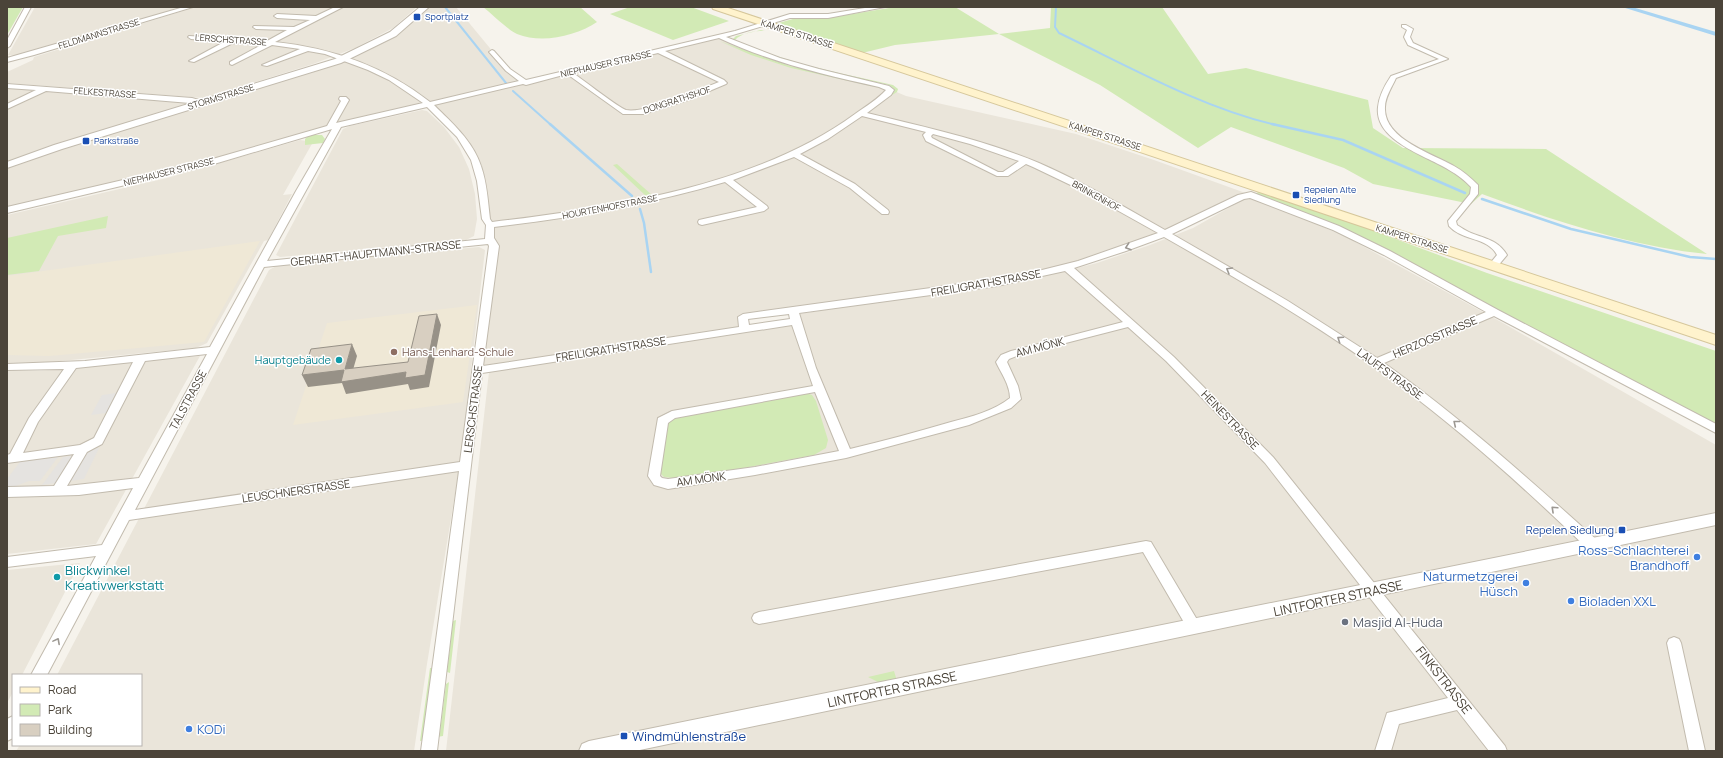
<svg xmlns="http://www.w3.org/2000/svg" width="1723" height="758" font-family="Manrope,sans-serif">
<rect width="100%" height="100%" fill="#f6f3ec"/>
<!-- residential -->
<path fill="#eae5da" d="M35 7H190L23 56 8 55Z
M196 7H417L393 28 355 48 313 64 204 98 7 83V72L33 60 34 57Z
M425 7H456L508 70 526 83 719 36 752 51 880 85 906 96 1076 134 1154 160 1251 195 1165 234 1023 278 743 317 745 329 477 370 494 246 470 149 431 105 338 125 211 162 7 210V88L202 102 338 61 370 47Z
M422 110 427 111 444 127 459 147 469 169 475 194 477 219 474 236 466 240 280 257 276 255 343 129 350 126Z
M300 140 313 142 283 195 292 194 268 240 264 241 207 343 196 348 50 362 7 363V215L167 178Z
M1248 197 1301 217 1348 238 1503 323 1716 445V751H446L489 372 802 324 798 314 1025 281 1097 263 1150 245 1193 228Z
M479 247 485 250 460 464 427 664 414 751H16L20 745H141V675H57L269 270 278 265Z
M200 356 96 544 7 554V371H40Z
M80 563 22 675H13V692L7 703V570Z"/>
<!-- education -->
<path fill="#efe8d6" d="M260 241 204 342 49 356 7 355V276Z
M477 305 463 402 293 425 327 323Z"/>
<!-- green -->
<path fill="#d2eab5" d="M7 7H23L7 35Z
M483 7H580L597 22C576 36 542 44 517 34 509 31 491 13 483 7Z
M630 7H691L729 21 673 40 610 14Z
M895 7H955L999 34 1050 28 1051 7H1162L1208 74 1246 68 1368 100 1373 128 1403 148 1546 149 1707 254C1629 246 1555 221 1482 194L1471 204 1373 184 1344 168 1231 127 1198 148 1100 85 999 34 895 45 862 53 775 24 800 17 828 18Z
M761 30 766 31C758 30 741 33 735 40 785 63 839 73 893 85L898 89 897 92 889 97 895 90 889 85 828 72 780 59 732 40 736 36Z
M719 41 746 52 720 41 790 66 877 86 870 85 880 88 791 68 751 55Z
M309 135H322L325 139 323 143 305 145V139Z
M617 164 652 195 646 196 613 165Z
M1264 190 1487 273 1716 351V429L1387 253 1251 195Z
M108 216 106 228 58 236 39 271 7 275V238Z
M806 393 812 395 816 401 828 440 826 448 814 455 732 470 673 478 664 477 660 473 668 421 673 419Z
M456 620 450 673 447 672 453 621Z
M430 668H433L425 740 420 741Z
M894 671 897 681 882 684 868 677Z
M449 682 443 736 437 737 440 732 446 684Z"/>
<!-- parking -->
<path fill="#e5e3e0" d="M117 393 106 413 91 415 102 395Z
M99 448 84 479 42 485 63 457 71 456 90 449Z
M58 457 40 481H29L13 487H7V479L20 462Z"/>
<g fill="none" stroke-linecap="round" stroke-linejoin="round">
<!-- stream-far1 -->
<path stroke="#a9d4f2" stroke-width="2" d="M445 7 506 83
M1056 7 1055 27 1059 33C1128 66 1202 108 1276 125
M513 91 551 125"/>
<!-- stream -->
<path stroke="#a9d4f2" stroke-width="2.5" d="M550 124 632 196
M1272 124 1343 140 1465 193
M1482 199 1571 229 1690 257 1716 259
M640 209 644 223 651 272"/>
<!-- canal -->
<path fill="#a9d4f2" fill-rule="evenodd" d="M1622 7H1632L1716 32V36Z"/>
<defs>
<path id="minor" d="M25 7H31L10 46 7 48V40Z
M184 7H193L34 55 7 62V58Z
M335 7H343L275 42C332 48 384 66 430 102L519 81 506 71 490 53 489 52 492 50 494 51 510 69 526 80 735 31 790 14H828L871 7H885L828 18H790L726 37 780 58 819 69 889 86 894 90 891 95 867 113C925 127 984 140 1039 163 1083 182 1124 207 1165 230L1238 195 1251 192 1339 226 1390 251 1498 310 1716 424V433L1494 316 1384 363C1460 417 1529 479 1598 541L1600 545 1598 549 1593 550 1588 549C1528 491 1466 435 1399 385 1325 329 1245 283 1164 237L1126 251 1074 268 1174 357 1273 457 1505 746 1507 751H1489L1457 710 1399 724 1391 751H1375L1387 713 1448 698 1265 463 1166 361 1128 327 1019 355 1009 359 1007 362 1018 386 1021 399 1011 408 969 425 846 458 755 475 668 489 654 485 648 476 658 418 672 411 813 386 792 325 482 373 437 751H421L459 471 129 520 47 675H31L96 556 7 567V557L102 545 133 488 79 495 7 497V487L54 486 74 454 7 463V455L10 454 29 418 64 369 7 370V364L85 361 210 347 296 191 332 129 214 164 7 213V207L209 160 327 126 341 101 339 99 340 97H346L349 100 336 123 423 103 389 80 368 70 325 54 308 51 267 66 262 65 300 49 272 45 232 65 230 64V62L263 44 233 43 194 62 189 61 224 42 191 39 188 37 189 36 267 41 287 30 256 29 253 27 254 26 294 27 310 20 277 18 274 16 277 14 316 16ZM719 38C770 62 824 75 879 87L886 90C878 99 865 107 855 114 757 186 611 208 492 222L490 219C488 202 487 183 481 166 473 141 452 123 434 105L523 84 526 85 567 74 623 114H644L688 100 726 84 727 83 724 80 665 51ZM658 53 719 82C699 90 645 114 626 110 619 108 582 79 573 73ZM427 107 457 137 471 160 477 181 482 219 486 225 485 239 267 261 341 127ZM862 116 926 132 923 135 926 141 997 176H1008L1026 164 1033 167 1081 190 1158 233 1078 261 1018 276 743 314 738 317 739 327 483 366 499 246 494 238V227C572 218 650 204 725 182L757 207 699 220 698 222 699 224 702 225 764 211 768 208 767 206 733 180 794 157 850 188 882 214H888L889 212 888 210 855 184 800 154 828 139ZM933 134 970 144 1019 161 1003 172H998L932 138 931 136ZM1250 198 1333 230 1384 255 1486 312 1377 358 1288 301 1172 234 1244 199ZM488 244 489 246 460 462 135 510 264 267ZM1065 271 1123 322 1011 351 1001 355 996 362C1001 373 1010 385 1010 398 994 411 970 417 951 422 917 432 884 441 850 449L816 368 799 313 997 286ZM789 314 790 319 749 325 748 319ZM207 354 139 478 67 486 87 452 102 444 145 361ZM133 362 94 438 80 445 23 453 38 422 76 368ZM815 392 839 451 755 467 668 479 662 478 660 476 668 423 675 418Z
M1402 25H1406L1413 29 1410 37 1413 43 1448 59 1396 78C1392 87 1385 97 1385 107 1383 139 1432 153 1454 166 1463 171 1471 178 1478 185V194L1456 221 1457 225C1462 228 1466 231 1471 233 1486 239 1498 240 1507 255L1496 268 1493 269 1488 266 1497 255C1488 237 1462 241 1449 226L1448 221 1470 194 1471 187C1464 180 1458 175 1449 170 1427 156 1374 141 1378 107 1379 96 1385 85 1391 76L1439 59 1408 45 1404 37 1407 30 1402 27Z
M7 84 192 98 206 102 202 104 46 91 7 109V104L36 90 7 88Z
M1146 541 1151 542 1199 623 1201 627 1199 631 1194 633 1189 631 1143 552 759 624 754 622 752 618 754 614 759 612Z
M1674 637 1679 639 1681 643 1705 751H1689L1667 643 1669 639Z
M13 716V738L7 741V719Z"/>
<path id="tertiary" d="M420 7H429L396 36 341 63 62 149 7 168V162L54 145 335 59 390 32Z
M1716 513V525L635 751H579L582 744 589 741Z"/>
<path id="secondary" d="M712 7H725L1716 335V345L713 9Z"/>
</defs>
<!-- minor casing -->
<use href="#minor" stroke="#c2bbae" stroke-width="2"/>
<!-- tertiary casing -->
<use href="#tertiary" stroke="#c2bbae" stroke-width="2"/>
<!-- secondary casing -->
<use href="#secondary" stroke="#d6c79b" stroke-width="2"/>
<!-- minor -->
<use href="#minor" fill="#fff" fill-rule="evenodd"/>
<!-- tertiary -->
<use href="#tertiary" fill="#fff" fill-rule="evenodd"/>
<!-- secondary -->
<use href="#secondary" fill="#fff3cd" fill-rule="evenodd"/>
</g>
<!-- shaded-wall -->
<path fill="#979187" d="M437 314 441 325 429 387 410 390 408 384 346 394 342 383 308 387 302 375 345 369 352 344 357 356 350 380 406 372Z"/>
<!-- building -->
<path fill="#d8cfc1" stroke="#979187" d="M437 314 425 375 405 378 406 372 341 382 344 370 302 375 311 349 352 344 345 369 408 362 419 316Z"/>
<!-- one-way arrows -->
<defs><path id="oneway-chevron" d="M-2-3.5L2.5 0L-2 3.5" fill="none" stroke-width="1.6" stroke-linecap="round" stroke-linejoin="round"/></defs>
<g stroke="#9c9892">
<use href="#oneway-chevron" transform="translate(1128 247) rotate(161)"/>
<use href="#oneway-chevron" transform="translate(1229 270) rotate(-150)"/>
<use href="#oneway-chevron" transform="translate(1340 339) rotate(-146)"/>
<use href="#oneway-chevron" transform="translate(1456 423) rotate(-141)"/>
<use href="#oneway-chevron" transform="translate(1554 509) rotate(-137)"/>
<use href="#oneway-chevron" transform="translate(57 641) rotate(-62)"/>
</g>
<!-- markers -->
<g fill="#1a4fb4" stroke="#fff" stroke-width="1.5">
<rect x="413" y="13" width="8" height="8" rx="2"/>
<rect x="82" y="137" width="8" height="8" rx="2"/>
<rect x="1292" y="191" width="8" height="8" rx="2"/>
<rect x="1618" y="526" width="8" height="8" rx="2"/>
<rect x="620" y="732" width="8" height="8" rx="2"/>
</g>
<circle fill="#8d6e63" stroke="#fff" stroke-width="1.5" cx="394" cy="352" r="4"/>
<g fill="#0f9aa8" stroke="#fff" stroke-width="1.5">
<circle cx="339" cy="360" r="4"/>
<circle cx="57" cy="577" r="4"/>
</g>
<g fill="#3f7fe0" stroke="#fff" stroke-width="1.5">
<circle cx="1697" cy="557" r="4"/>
<circle cx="1526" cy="583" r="4"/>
<circle cx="1571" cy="601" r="4"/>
<circle cx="189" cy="729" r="4"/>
</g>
<circle fill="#6b7280" stroke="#fff" stroke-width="1.5" cx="1345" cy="622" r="4"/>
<g text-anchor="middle" stroke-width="3" stroke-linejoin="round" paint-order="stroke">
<!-- far-transit labels -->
<g font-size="9" fill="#164399" stroke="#fff" text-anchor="start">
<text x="425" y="20">Sportplatz</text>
<text x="94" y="144">Parkstraße</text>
<text x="1304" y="193">Repelen Alte<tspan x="1304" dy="10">Siedlung</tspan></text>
</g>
<!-- far-street labels -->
<g font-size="9" fill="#4b4439" stroke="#fff">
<text transform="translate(99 34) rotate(-17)" y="3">FELDMANNSTRASSE</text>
<text transform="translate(797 34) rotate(18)" y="3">KAMPER STRASSE</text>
<text transform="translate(231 40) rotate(4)" y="3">LERSCHSTRASSE</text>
<text transform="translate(606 64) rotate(-13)" y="3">NIEPHAUSER STRASSE</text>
<text transform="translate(105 93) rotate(4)" y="3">FELKESTRASSE</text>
<text transform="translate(221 97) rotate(-17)" y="3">STORMSTRASSE</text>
<text transform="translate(677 100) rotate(-18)" y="3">DONGRATHSHOF</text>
<text transform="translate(1105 136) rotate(18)" y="3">KAMPER STRASSE</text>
<text transform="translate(169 172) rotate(-14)" y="3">NIEPHAUSER STRASSE</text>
<text transform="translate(1096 196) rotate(29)" y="3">BRINKENHOF</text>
<text transform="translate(610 207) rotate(-11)" y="3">HOURTENHOFSTRASSE</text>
<text transform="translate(1412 239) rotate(18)" y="3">KAMPER STRASSE</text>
</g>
<!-- street labels -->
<g font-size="11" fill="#4b4439" stroke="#fff">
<text transform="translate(376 253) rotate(-6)" y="4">GERHART-HAUPTMANN-STRASSE</text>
<text transform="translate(986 283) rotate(-10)" y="4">FREILIGRATHSTRASSE</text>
<text transform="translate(1435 337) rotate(-23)" y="4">HERZOGSTRASSE</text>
<text transform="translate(1040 347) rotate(-15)" y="4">AM MÖNK</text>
<text transform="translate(611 349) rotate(-9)" y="4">FREILIGRATHSTRASSE</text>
<text transform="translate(1390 374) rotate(36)" y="4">LAUFFSTRASSE</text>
<text transform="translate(188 400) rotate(-62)" y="4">TALSTRASSE</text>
<text transform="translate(473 409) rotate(-83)" y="4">LERSCHSTRASSE</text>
<text transform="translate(1230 420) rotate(46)" y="4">HEINESTRASSE</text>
<text transform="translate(701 479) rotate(-8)" y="4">AM MÖNK</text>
<text transform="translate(296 491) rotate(-8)" y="4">LEUSCHNERSTRASSE</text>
</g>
<!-- education labels -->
<g font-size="11" fill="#785e54" stroke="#fff" text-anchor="start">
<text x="402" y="356">Hans-Lenhard-Schule</text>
</g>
<!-- culture labels -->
<g font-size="11" fill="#0d838f" stroke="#fff" text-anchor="end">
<text x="331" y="364">Hauptgebäude</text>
</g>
<!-- transit labels -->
<g font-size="11" fill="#164399" stroke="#fff" text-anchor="end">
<text x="1614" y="534">Repelen Siedlung</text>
</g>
<!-- near-shop labels -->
<g font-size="13" fill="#366cbe" stroke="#fff" text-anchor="end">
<text x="1689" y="555">Ross-Schlachterei<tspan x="1689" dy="15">Brandhoff</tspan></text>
<text x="1518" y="581">Naturmetzgerei<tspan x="1518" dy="15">Hüsch</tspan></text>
<text x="1579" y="606" text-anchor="start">Bioladen XXL</text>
<text x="197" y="734" text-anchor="start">KODi</text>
</g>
<!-- near-culture labels -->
<g font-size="13" fill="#0d838f" stroke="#fff" text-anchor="start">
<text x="65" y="575">Blickwinkel<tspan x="65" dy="15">Kreativwerkstatt</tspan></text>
</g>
<!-- near-street labels -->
<g font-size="13" fill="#4b4439" stroke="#fff">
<text transform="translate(1338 598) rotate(-12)" y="5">LINTFORTER STRASSE</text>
<text transform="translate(1444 680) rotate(52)" y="5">FINKSTRASSE</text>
<text transform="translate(892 689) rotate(-12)" y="5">LINTFORTER STRASSE</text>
</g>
<!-- near-worship labels -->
<g font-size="13" fill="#5b616d" stroke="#fff" text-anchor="start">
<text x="1353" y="627">Masjid Al-Huda</text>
</g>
<!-- near-transit labels -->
<g font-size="13" fill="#164399" stroke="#fff" text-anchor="start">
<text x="632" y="741">Windmühlenstraße</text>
</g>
</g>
<!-- border -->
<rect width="1723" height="758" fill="none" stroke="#4b4439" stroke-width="16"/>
<!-- legend -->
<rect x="12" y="674" width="130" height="72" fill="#ffffff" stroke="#b7b4b0"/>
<rect x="20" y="687" width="20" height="6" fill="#fff3cd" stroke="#b7b4b0"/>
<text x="48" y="694" font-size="12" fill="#4b4439">Road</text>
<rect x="20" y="704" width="20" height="12" fill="#d2eab5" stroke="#b7b4b0"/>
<text x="48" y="714" font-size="12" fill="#4b4439">Park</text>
<rect x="20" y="724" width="20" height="12" fill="#d8cfc1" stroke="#b7b4b0"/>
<text x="48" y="734" font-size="12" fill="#4b4439">Building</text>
</svg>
